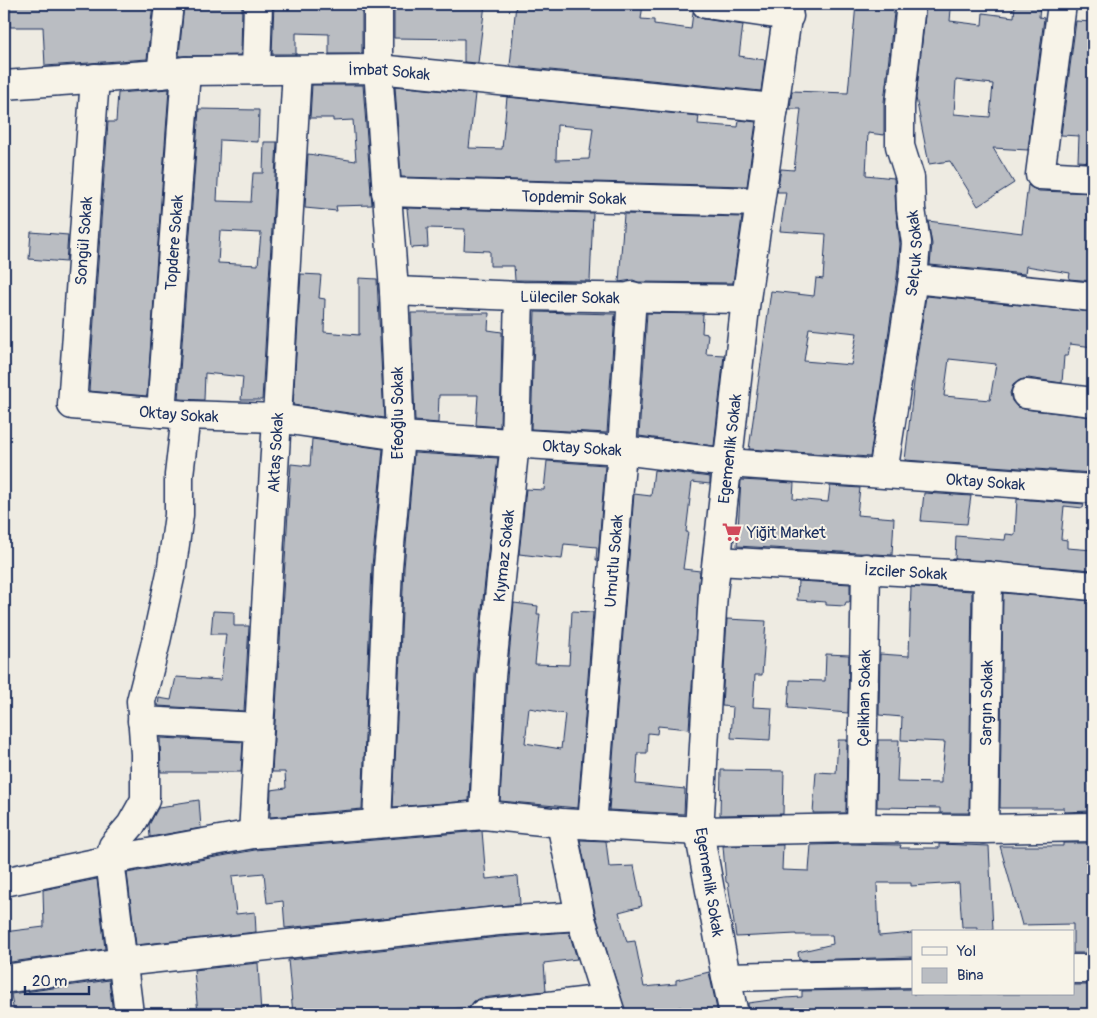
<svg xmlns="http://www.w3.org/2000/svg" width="1097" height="1018" font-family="Pangolin,sans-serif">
<rect width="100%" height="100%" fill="#eeebe2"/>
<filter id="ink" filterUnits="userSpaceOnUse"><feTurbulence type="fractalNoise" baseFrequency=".02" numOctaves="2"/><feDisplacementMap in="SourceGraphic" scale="10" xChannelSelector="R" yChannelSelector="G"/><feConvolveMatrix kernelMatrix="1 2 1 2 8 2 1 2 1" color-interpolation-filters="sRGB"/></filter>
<g filter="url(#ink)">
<!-- building -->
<path fill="#babdc2" stroke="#1b2f5e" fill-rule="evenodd" d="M10 4H153L147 59 45 66 43 27H10Z
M184 4H242L241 55 179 56Z
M274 4H362V54H329V34L296 33V54H272Z
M394 4H485L478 63 464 62V39L394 38Z
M516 4H643L641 19 654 20V24L691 29 693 12 697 17 704 19 743 25 739 56 765 60 761 91 510 66Z
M856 4H895L884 102V135L868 133 866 175 894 178 896 211 900 244 897 277 870 457 749 449 771 291 814 296 816 278 823 279 826 234 780 231 786 192H777L781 169 794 170 801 109H790L792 91 848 93ZM809 328 857 333 851 365 804 361Z
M1015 4H1040L1039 17 1044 18 1028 150 993 148 1014 183 978 206 950 161 929 164 916 98 926 6 951 9 950 21 982 25 983 13 1014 17ZM956 80 993 84 990 117 954 114Z
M1076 21 1093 22V162L1078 161 1079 136 1061 135Z
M312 85H363L372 205 336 206 337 211 305 208 308 154 356 161 353 120 333 121V118H310Z
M395 86 475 94 469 148 502 149 507 97 699 116 698 124 738 127 739 120 756 122 747 186 401 177ZM557 125 593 128 589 159 556 160Z
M169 89 147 396 89 391 108 122H116L118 93Z
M199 109 259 110 258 142 220 140 217 201 251 202 253 173H263L264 142H277L262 400H241L243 377 205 373 204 400 178 399ZM220 231 261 233 258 265 218 263Z
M1028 185 1032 188 1039 191 1093 193V281L1069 279 1070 273 1026 266 1025 274 930 265 932 244 928 221 1022 233Z
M407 208 593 213 590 281 515 280 514 266H490V251L464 250 465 229 427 228 428 247 411 248Z
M624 214 742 217 733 283 638 282 633 280 619 282Z
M31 232 68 235 66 262 29 259Z
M301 274 321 275 319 298 325 299 324 332 359 335V278L377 279 384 418 293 405Z
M926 296 1093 312V347L1070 344 1068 356H1064L1062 383 1028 378 1020 380 1013 385 1010 393 1012 401 1017 407 1024 409 1093 417V473L905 460 916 365ZM949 359 996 364 990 400 944 396Z
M535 312 615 314 607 433 531 429Z
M411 313H489L488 330 502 332 500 427 476 425 478 395H439L438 423 415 421Z
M647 313 703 314 702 333 708 334 706 354 724 355 714 446 639 436Z
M312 439 383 449 372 566 362 809 270 817 271 790 286 788 285 772H272L291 464 310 466Z
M414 453 498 458 475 675 469 801 393 807 404 568Z
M547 461 605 465 598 560H596L597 547 564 544 562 559 519 554 526 489 544 490Z
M654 470 710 477V484L692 482 686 532H688L683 569 700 571 689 729 658 726 657 734 648 733 647 753H638L636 784 685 789 684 814 609 810 634 494 651 496Z
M741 480 794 483 793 499 828 502 830 486 860 488 857 515 894 518 892 555 737 546Z
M924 493 971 496 967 524 921 521Z
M1017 499 1084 504 1083 508 1064 506 1061 539 1067 540V548L1093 550V570L955 559 956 536 1005 540 1006 534 1015 535Z
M798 581 850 584V602H846L845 606 826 605V602L797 600Z
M911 587 972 591 969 813H940V808L877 807 878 740H899L897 782 941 783V774H942L945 742 901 740 902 717 879 715 880 654 909 656Z
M1003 593 1093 601 1090 757V811L1064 812V808H1000Z
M514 603 538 606 537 614H540L535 664 569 665 572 611 593 612 578 808 500 801 507 678ZM529 708 565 714 561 749 525 743Z
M213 611 234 612V626H249L244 711 158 706 159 698 171 700 176 677 221 680 226 634H211Z
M727 619 766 621 762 675H755L753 707 772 708 770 740 731 738 733 707 722 706Z
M826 654 849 655 848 713 788 708 790 680 825 681Z
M160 738 243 742 241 772H161Z
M838 740H847L846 813H813L816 772 836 773Z
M721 770 784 771 783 814 720 815Z
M199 800 201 828 150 837 149 825 158 808 173 806V804Z
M482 831 486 879 518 876 520 904 285 928 283 901 267 903 264 873 232 876 236 914 255 912 256 932 136 945 127 873 255 850Z
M580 840 606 841 609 867 634 866 642 906 619 912 627 942 635 941 644 987 676 984V980L709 972 718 1014H683L681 1007 626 1014 595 912Z
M1063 843H1089V846H1093V886H1091L1092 918H1090L1091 953H1073V924L1022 925 1000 846H1063Z
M851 844 901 845 900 848H939V844L989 846 993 930 977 931V927H962L959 883 911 886V883H877L879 936 913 933V957L799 960 798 952 833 944 832 935H796V934L736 937 728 883 726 882 723 846 783 845 782 870 809 871 811 845Z
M97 879 105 949 4 963V932L44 927 43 890Z
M569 932 577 959 544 963 546 991 481 998 474 1001 470 1007 401 1014H293L288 960 499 937Z
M258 963 261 1014H198L194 970Z
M109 980 113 1014H14L11 994Z
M1073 985H1092V988H1093V1014H749L748 1003 785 998 802 997V991L913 989V994H1073Z"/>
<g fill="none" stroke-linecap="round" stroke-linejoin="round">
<defs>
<g id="minor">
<path d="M706 4 789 16"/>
<path d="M1062 4 1040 175 1093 178"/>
<path d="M256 70 258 4"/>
<path d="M161 74 169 4"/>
<path id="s1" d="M95 78 72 405 186 415 276 418 400 436 622 450 728 463 1093 489"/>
<path id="s2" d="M4 85 161 74 186 71 378 69 774 108"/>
<path id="s3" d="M386 192 760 202"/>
<path d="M913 279 1093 297"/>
<path id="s4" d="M394 291 519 296 746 299"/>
<path d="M1026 394 1093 402"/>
<path id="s5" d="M161 413 186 71"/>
<path id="s6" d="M883 473 913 279 916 243 911 209 910 178 900 146V104L911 4"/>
<path id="s7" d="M717 561 988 576 1093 586"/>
<path d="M142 721 258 727"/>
<path id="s8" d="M484 815 491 677 515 442 519 296"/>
<path d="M377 823 388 567 400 436 394 291 378 69V4"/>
<path d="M561 823 580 916 611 1014"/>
<path id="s9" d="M592 825 622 450 632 296"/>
<path id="s10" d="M861 828 866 568"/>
<path id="s11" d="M984 829 988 576"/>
<path id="s12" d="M253 834 297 70"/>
<path d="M4 882 110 860 253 834 484 815 561 823 699 831 861 828 984 829 1093 827"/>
<path d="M1073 969H1093"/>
<path d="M726 977 913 973"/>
<path d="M4 979 122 962 498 921 580 916"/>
<path d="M129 1014 110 860 113 846 131 825 145 800V754L141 701 155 646 171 573 179 515V475L186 415"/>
<path d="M483 1014 606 999"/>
<path id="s13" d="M734 1014 726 977 699 831 713 593 746 299 789 4"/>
</g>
</defs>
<!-- minor casing -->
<use href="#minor" stroke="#1b2f5e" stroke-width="31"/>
<!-- minor -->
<use href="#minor" stroke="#f7f3e8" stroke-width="28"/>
</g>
</g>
<!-- icons -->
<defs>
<symbol id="supermarket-bare" viewBox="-9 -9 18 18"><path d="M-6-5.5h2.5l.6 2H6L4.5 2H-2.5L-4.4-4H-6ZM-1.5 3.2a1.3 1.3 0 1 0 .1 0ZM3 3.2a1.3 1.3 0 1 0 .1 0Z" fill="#d1495b" stroke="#f7f3e8" stroke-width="2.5" paint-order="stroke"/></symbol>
</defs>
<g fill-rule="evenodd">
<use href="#supermarket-bare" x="718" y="518" width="28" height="28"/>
</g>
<g text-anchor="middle" stroke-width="4" stroke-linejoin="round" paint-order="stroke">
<!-- street labels -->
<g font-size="16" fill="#1b2f5e" stroke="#f7f3e8">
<text dy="6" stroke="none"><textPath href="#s2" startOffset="386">İmbat Sokak</textPath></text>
<text dy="6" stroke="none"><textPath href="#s3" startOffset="188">Topdemir Sokak</textPath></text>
<text transform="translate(83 241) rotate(-86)" y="6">Songül Sokak</text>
<text dy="6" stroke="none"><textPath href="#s5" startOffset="171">Topdere Sokak</textPath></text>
<text dy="6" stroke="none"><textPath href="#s6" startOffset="222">Selçuk Sokak</textPath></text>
<text dy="6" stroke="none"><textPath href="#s4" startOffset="176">Lüleciler Sokak</textPath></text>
<text dy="6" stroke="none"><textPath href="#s1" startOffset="435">Oktay Sokak</textPath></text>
<text transform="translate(397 413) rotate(-90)" y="6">Efeoğlu Sokak</text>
<text dy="6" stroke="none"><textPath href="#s1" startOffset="840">Oktay Sokak</textPath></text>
<text dy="6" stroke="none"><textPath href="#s13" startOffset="570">Egemenlik Sokak</textPath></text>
<text dy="6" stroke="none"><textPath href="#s12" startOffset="382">Aktaş Sokak</textPath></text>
<text dy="6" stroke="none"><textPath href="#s1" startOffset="1245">Oktay Sokak</textPath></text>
<text dy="6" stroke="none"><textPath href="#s8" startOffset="260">Kıymaz Sokak</textPath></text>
<text dy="6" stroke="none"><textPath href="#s9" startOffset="265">Umutlu Sokak</textPath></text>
<text dy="6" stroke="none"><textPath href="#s7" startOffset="189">İzciler Sokak</textPath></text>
<text dy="6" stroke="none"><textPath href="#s10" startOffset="130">Çelikhan Sokak</textPath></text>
<text dy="6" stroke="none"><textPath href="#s11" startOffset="126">Sargın Sokak</textPath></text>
<text transform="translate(710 882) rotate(81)" y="6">Egemenlik Sokak</text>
</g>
<!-- poi labels -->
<g font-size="16" fill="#1b2f5e" stroke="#f7f3e8" text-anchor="start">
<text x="747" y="538">Yiğit Market</text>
</g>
</g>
<!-- margin -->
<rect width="1097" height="1018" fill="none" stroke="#f7f3e8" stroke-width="20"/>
<rect x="10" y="10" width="1077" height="998" fill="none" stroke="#1b2f5e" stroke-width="2" filter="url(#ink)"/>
<!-- legend -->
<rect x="912" y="930" width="162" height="65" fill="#f7f3e8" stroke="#9fa5b1"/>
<rect x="922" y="947" width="25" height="8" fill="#f7f3e8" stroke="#9fa5b1"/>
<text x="957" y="956" font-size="15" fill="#1b2f5e">Yol</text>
<rect x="922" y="968" width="25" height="15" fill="#babdc2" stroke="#9fa5b1"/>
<text x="957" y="980" font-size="15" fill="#1b2f5e">Bina</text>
<!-- scale -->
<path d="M25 986v8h64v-8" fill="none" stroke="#1b2f5e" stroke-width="2.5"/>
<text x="32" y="986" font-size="15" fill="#1b2f5e" stroke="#f7f3e8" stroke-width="4" paint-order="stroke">20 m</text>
</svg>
